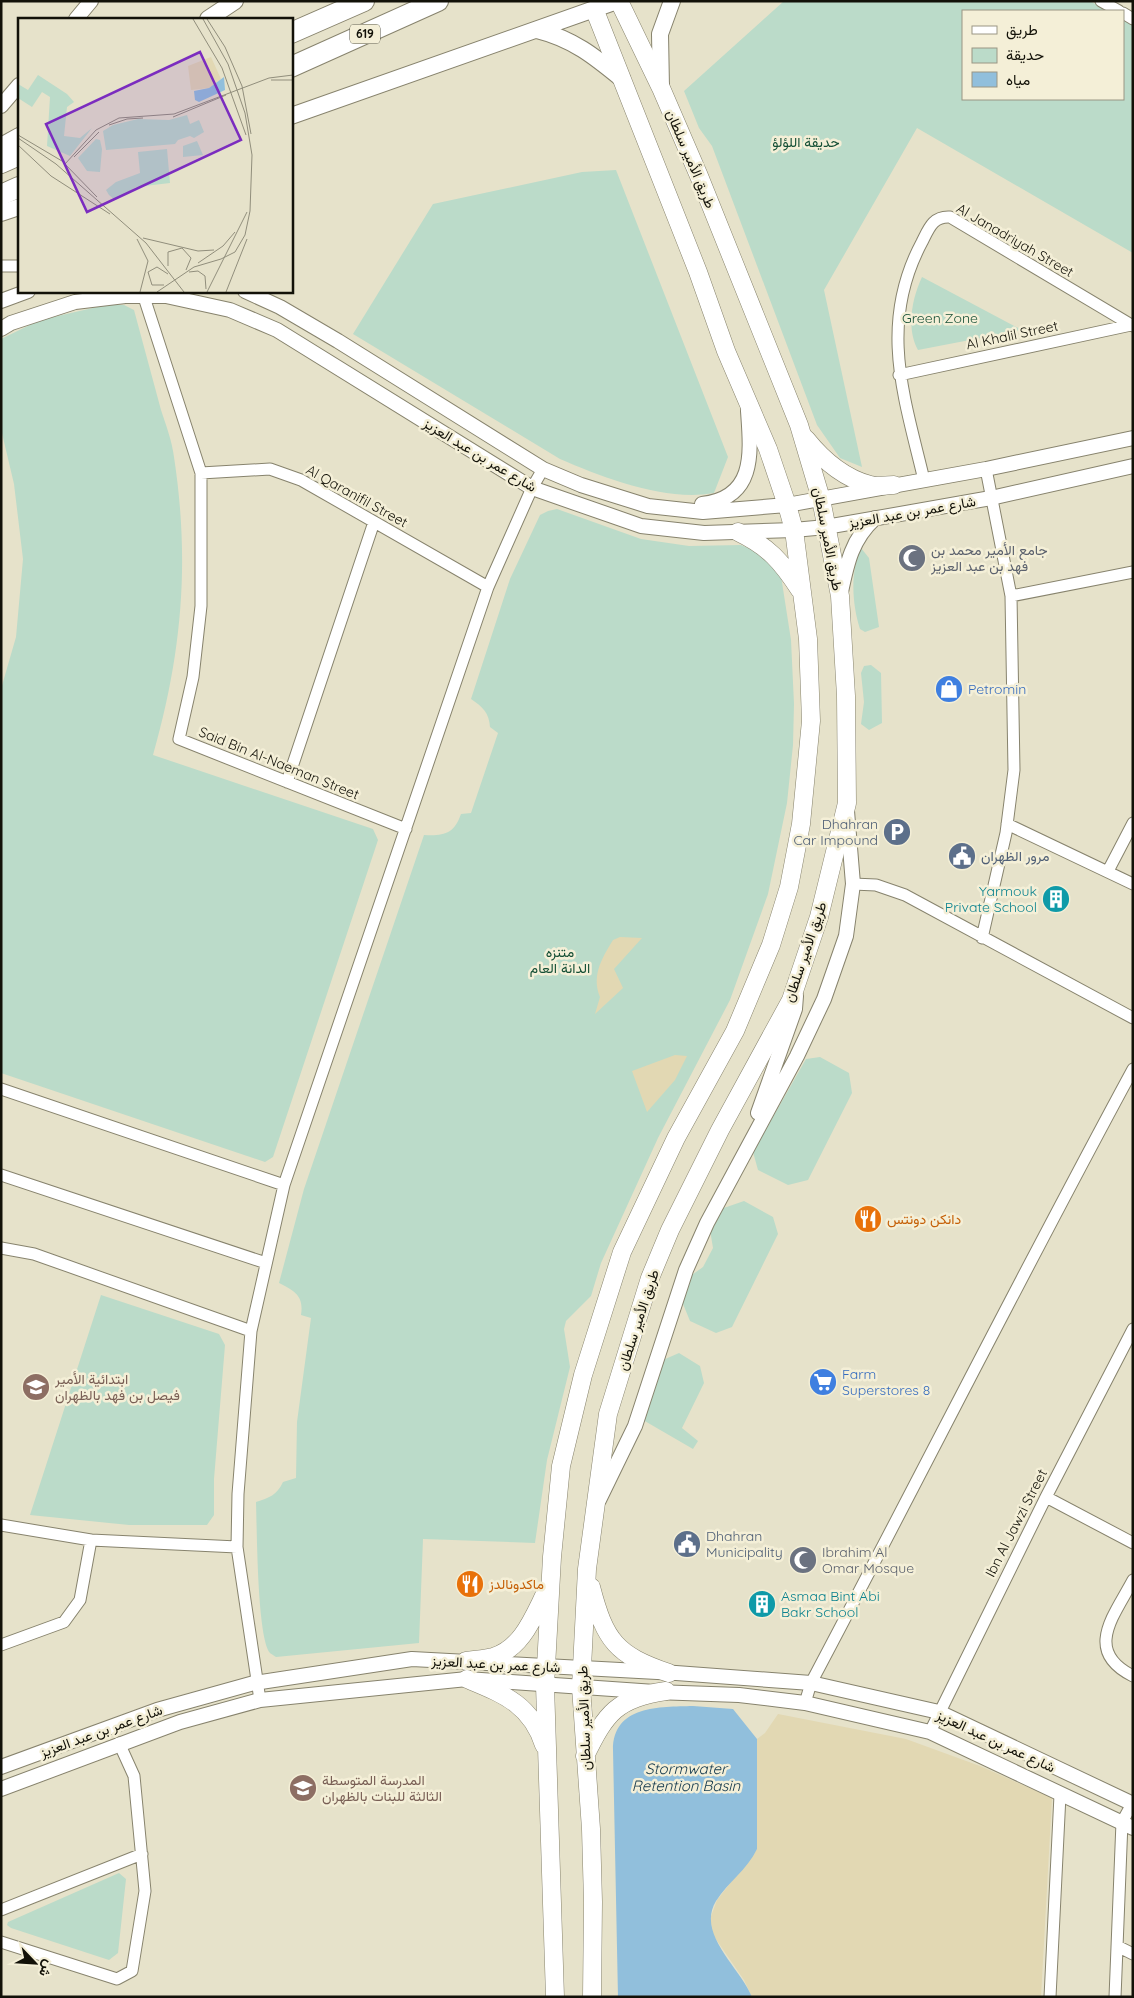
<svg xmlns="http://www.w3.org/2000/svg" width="1134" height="1998" font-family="Quicksand,Vazirmatn,sans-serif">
<rect width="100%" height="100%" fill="#e6e2ca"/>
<!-- green -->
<path fill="#bbdbc9" d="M784 1H1090L1108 11H963V99H1123V20L1133 25V253L917 128 824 290 862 467 840 458 817 425 712 146 699 128 684 91Z
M616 170 728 457 714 493C666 502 604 478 560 459L353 334 433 204 582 172Z
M922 277 1022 330 918 350C906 329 912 298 922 277Z
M106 305H124L134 310C143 343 152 377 161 410 166 425 172 441 174 457 190 562 182 653 153 755L373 829 378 840 273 1157 265 1162 1 1073V689L16 637 23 559 14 484 1 429V339L40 320Z
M557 509 641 539 689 546 741 545 764 555 781 576 791 640 794 704 793 745 787 803 768 894 730 1000 658 1138 601 1263 591 1296 566 1321 564 1329 570 1367 547 1460 535 1543 423 1539 419 1643 276 1657C276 1657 270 1653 270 1653 257 1637 257 1527 256 1502 269 1498 277 1495 283 1482L296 1478 297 1422 311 1318 301 1315C304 1296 295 1291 279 1283L304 1189 424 835C444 836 454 834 461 814L471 813 498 733 490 727C489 713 483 707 471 699L510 579 540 515 548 511Z
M861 548 869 558 879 627 865 632 860 629C852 604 850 572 861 548Z
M871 665 881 673 882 723 869 730 861 724 864 702 861 673 864 666Z
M820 1057 849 1073 852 1093 808 1180 788 1185 758 1170 753 1152 806 1059Z
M744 1201 773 1217 778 1234 732 1327 716 1333 690 1321 681 1299 689 1277 703 1267 713 1248 710 1230 718 1210Z
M101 1295 219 1334 225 1345 214 1479V1515L207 1525H129L30 1515Z
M679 1353 700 1366 704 1383 682 1428 698 1441 693 1449 643 1420 663 1360Z
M119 1873 126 1879 118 1953 109 1960 11 1928 7 1925 8 1922Z"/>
<!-- sand -->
<path fill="#e2d8b3" d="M620 937 642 938 614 969 623 988 595 1014 600 997C591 976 602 958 613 940Z
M675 1055 687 1056 675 1080 647 1112 632 1071Z
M778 1714 906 1739 980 1766 1052 1798 1041 1997H752L744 1980 713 1935 710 1919 717 1900 757 1849V1739L765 1733Z"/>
<!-- water -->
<path fill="#91bfdc" d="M693 1706 733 1709 757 1739V1849C747 1870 728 1882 716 1901 696 1934 740 1967 752 1997H618L613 1750C613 1705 660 1707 693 1706Z"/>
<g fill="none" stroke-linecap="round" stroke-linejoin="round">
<defs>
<path id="minor" d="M1101 1 1119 11
M1123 13 1133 19
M1 266H19
M142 291 201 473V606L193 677 179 739 406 829
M899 375 1131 325
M201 473 270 469 301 480 488 587
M924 480C904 396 878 324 922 242 929 228 933 216 950 217L1133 326
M1011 596 1133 572
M287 782 374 522
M1007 824 1133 884
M1108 871 1133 823
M853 884 876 885 905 895 1133 1018
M982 938 1006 833 1014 770 1011 596 986 469
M1 1089 284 1185
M1 1175 266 1263
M1 1248 34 1254 251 1331
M1046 1497 1133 1543
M1 1525 91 1540 237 1547
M1133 1580C1114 1616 1083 1651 1133 1676
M1 1645 64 1622 80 1600 91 1540
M260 1700 237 1547 238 1494 251 1331 284 1185 488 587 532 488 543 469
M805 1703 811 1683C919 1479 1023 1272 1133 1069
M930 1732 1046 1497 1133 1329
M1 1910 142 1854
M1 1942 117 1979 132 1971 145 1891 134 1776 119 1743
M1117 1946 1133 1954
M1050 1997 1060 1795
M1115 1997 1122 1822 1132 1804"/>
<path id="tertiary" d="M76 19 91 1
M1 106 19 85
M245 291 280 307 338 341 543 469 581 485 648 506 703 512 787 505 986 469 1133 438
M1 301 28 291
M1 329 11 323 75 302 125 296H166L230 310 277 330 532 488 641 526 704 533 794 530 826 527 991 498 1133 466
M702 504C756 498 751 453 748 411
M841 592C847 563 852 539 875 518
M758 1113 795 1009 796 996
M599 1500 635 1426 686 1270 707 1223 797 1056 824 999 846 936 853 884 847 811
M1 1767 157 1710 254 1683 412 1659 676 1673 811 1683 939 1712 1133 1804
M1 1789 180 1722 260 1700 467 1679 655 1692 739 1695 805 1703 930 1732 1133 1828"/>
<path id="secondary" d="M208 19 235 1
M537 30C573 39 594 56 622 79
M661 88 660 34 672 1
M291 116 617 1
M1 146 19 136
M1 213 19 207"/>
<path id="primary" d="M806 439C822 459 844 478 870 485 877 487 886 485 894 485
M738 532C769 547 781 561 800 590
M591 1587C605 1641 616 1655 669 1673
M466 1661C475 1660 484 1659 493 1657 523 1648 534 1615 547 1590
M467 1679C503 1694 531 1704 544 1745
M585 1756C606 1713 617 1698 666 1691
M555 1997 545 1685 552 1557 561 1466 583 1375 622 1252 676 1138 735 1031 771 945 789 887 801 824 811 721 808 639 794 530 787 505 768 449 726 351 698 272 595 11
M592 1997 593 1902 591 1829 581 1687 587 1569 608 1414 650 1278 670 1230 720 1130 791 1000 819 917 847 803 846 696 840 596 821 499 799 425 699 176 661 88 619 1"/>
<path id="motorway" d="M291 33 364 1
M291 67 438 1
M1 163 19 155
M1 195 19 187"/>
</defs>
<!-- minor casing -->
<use href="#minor" stroke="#87836d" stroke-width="13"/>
<!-- tertiary casing -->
<use href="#tertiary" stroke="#87836d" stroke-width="16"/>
<!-- secondary casing -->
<use href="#secondary" stroke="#87836d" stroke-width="18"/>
<!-- primary casing -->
<use href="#primary" stroke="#87836d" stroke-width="19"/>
<!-- motorway casing -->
<use href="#motorway" stroke="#87836d" stroke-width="22"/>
<!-- minor -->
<use href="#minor" stroke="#fff" stroke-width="11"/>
<!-- tertiary -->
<use href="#tertiary" stroke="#fff" stroke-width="14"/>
<!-- secondary -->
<use href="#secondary" stroke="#fff" stroke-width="16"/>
<!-- primary -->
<use href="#primary" stroke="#fff" stroke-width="18"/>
<!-- motorway -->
<use href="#motorway" stroke="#fff" stroke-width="20"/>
</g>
<!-- icons -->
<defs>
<symbol id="mosque-disc" viewBox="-11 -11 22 22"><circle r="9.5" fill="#6b7280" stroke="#f4efd7"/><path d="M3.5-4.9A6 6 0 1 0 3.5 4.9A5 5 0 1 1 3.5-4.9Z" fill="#fff"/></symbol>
<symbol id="shop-disc" viewBox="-11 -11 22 22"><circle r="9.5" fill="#3f7fe0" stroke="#f4efd7"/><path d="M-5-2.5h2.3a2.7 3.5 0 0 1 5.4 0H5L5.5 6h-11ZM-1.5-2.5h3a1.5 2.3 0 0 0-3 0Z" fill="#fff"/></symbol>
<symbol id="parking-disc" viewBox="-11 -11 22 22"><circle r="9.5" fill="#5c6f8a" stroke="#f4efd7"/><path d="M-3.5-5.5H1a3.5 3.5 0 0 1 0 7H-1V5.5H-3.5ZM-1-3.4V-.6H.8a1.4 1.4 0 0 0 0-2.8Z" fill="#fff"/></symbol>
<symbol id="civic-disc" viewBox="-11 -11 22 22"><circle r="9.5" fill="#5c6f8a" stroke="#f4efd7"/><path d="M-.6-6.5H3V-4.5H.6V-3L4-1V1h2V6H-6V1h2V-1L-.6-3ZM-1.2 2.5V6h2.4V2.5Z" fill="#fff"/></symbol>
<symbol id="building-disc" viewBox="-11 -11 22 22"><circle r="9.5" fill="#0f9aa8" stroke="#f4efd7"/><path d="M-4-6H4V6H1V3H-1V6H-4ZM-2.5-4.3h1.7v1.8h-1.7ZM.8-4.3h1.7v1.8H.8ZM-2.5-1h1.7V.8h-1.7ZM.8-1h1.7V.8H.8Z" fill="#fff"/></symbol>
<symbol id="restaurant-disc" viewBox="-11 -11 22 22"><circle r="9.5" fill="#e8710a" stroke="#f4efd7"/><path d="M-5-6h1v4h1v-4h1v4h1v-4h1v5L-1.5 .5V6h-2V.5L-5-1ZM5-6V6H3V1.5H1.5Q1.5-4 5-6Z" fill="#fff"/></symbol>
<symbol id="supermarket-disc" viewBox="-11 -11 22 22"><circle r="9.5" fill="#3f7fe0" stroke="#f4efd7"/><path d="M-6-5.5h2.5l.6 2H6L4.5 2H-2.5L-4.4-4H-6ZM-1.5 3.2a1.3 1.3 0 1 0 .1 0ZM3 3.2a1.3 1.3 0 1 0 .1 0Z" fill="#fff"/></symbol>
<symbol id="school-disc" viewBox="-11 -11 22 22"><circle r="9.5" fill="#8d6e63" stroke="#f4efd7"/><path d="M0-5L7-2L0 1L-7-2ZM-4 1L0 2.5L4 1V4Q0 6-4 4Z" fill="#fff"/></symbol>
</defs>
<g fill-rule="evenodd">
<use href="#mosque-disc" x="896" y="542" width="32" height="32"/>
<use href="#shop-disc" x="933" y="673" width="32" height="32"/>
<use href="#parking-disc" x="881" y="816" width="32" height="32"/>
<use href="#civic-disc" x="946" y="840" width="32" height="32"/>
<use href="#building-disc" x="1040" y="883" width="32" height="32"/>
<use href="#restaurant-disc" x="852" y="1203" width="32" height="32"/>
<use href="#supermarket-disc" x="807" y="1366" width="32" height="32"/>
<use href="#school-disc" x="20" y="1371" width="32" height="32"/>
<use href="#civic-disc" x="671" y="1528" width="32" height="32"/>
<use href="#mosque-disc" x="787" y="1544" width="32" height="32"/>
<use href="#restaurant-disc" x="454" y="1568" width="32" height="32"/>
<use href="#building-disc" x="746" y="1588" width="32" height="32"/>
<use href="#school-disc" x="287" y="1772" width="32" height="32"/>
</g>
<g text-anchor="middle" stroke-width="5" stroke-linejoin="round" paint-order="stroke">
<!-- shield labels -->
<rect fill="#f4efd7" stroke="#565446" stroke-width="1" x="350" y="24.5" width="30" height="19" rx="4"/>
<g font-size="12" font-weight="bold" fill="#121108">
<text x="365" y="38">619</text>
</g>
<!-- park labels -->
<g font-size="14" fill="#144f35" stroke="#f4efd7">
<text x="806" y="147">حديقة اللؤلؤ</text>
<text x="940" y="323">Green Zone</text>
<text x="560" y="957">متنزه<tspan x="560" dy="16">الدانة العام</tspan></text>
</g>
<!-- street labels -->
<g font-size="14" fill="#121108" stroke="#f4efd7">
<text transform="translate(691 159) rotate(67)" y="5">طريق الأمير سلطان</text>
<text transform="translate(1015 240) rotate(30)" y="5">Al Janadriyah Street</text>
<text transform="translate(1012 335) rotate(-12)" y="5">Al Khalil Street</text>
<text transform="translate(480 455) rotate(31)" y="5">شارع عمر بن عبد العزيز</text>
<text transform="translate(357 496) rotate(29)" y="5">Al Qaranifil Street</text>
<text transform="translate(912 512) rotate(-10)" y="5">شارع عمر بن عبد العزيز</text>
<text transform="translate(828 539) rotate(79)" y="5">طريق الأمير سلطان</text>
<text transform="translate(279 763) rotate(22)" y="5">Said Bin Al-Naeman Street</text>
<text transform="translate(805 952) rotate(-71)" y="5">طريق الأمير سلطان</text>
<text transform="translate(638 1320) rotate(-72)" y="5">طريق الأمير سلطان</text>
<text transform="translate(1016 1523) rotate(-63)" y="5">Ibn Al Jawzi Street</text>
<text transform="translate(496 1664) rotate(3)" y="5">شارع عمر بن عبد العزيز</text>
<text transform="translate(584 1718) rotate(-92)" y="5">طريق الأمير سلطان</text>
<text transform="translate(101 1731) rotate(-20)" y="5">شارع عمر بن عبد العزيز</text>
<text transform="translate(996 1741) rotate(25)" y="5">شارع عمر بن عبد العزيز</text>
</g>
<!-- worship labels -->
<g font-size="14" fill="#5b616d" stroke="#f4efd7" text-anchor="start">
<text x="931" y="555">جامع الأمير محمد بن<tspan x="931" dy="16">فهد بن عبد العزيز</tspan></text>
<text x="822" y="1557">Ibrahim Al<tspan x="822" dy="16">Omar Mosque</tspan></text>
</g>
<!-- shop labels -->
<g font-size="14" fill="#366cbe" stroke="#f4efd7" text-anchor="start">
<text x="968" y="694">Petromin</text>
<text x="842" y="1379">Farm<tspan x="842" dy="16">Superstores 8</tspan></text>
</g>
<!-- service labels -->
<g font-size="14" fill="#4e5e75" stroke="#f4efd7" text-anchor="start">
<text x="878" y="829" text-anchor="end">Dhahran<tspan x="878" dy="16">Car Impound</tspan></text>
<text x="981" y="861">مرور الظهران</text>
<text x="706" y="1541">Dhahran<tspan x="706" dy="16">Municipality</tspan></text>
</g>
<!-- culture labels -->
<g font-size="14" fill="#0d838f" stroke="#f4efd7" text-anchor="end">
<text x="1037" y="896">Yarmouk<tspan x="1037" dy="16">Private School</tspan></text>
<text x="781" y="1601" text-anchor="start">Asmaa Bint Abi<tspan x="781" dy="16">Bakr School</tspan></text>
</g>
<!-- food labels -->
<g font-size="14" fill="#c56008" stroke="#f4efd7" text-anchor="start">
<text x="887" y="1224">دانكن دونتس</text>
<text x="489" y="1589">ماكدونالدز</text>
</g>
<!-- education labels -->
<g font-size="14" fill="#785e54" stroke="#f4efd7" text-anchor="start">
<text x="55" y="1384">ابتدائية الأمير<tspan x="55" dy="16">فيصل بن فهد بالظهران</tspan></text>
<text x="322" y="1785">المدرسة المتوسطة<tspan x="322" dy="16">الثالثة للبنات بالظهران</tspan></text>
</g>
<!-- water labels -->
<g font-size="15" font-style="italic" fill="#11374c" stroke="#f4efd7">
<text x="686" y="1774">Stormwater<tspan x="686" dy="17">Retention Basin</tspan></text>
</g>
</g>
<!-- overview -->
<g transform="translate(18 18)">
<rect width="275" height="275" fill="#e6e2ca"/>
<path d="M20 57 49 76 56 84 49 89 46 118 62 120 74 110 52 138 29 128 32 79 24 74 14 89 0 80V66L10 72ZM169 97 172 106 181 102 186 114 176 120 172 118 160 122 157 126 88 132 85 113 95 107 120 101 151 102ZM78 121 82 122 84 131 82 154 69 153 60 140ZM179 123 185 137 165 139V128ZM149 131 152 165 118 169 97 182 91 177 88 172 98 164 122 155 120 134Z" fill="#bbdbc9"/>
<path d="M193 39 203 61 191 70 173 72 170 48Z" fill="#e2d8b3"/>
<path d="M206 59 207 72 181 84 177 82 176 73 191 70Z" fill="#91bfdc"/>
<path fill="none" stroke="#918e7c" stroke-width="1" d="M175 1 204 50 228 117M189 1 207 29 224 68 233 116M253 62H275M155 99 208 77M91 107 109 101 125 100M0 117 44 143 79 179M0 120 38 146 128 225 166 274M0 127 33 158 92 196M56 139 81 114M47 146 78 112 101 100 156 96 251 60 275 57M125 220 180 233 196 232M119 221 130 243 122 274M180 245 205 228 217 214M150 248V234L164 230 173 240 168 252M171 254 180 253 187 258 188 271M146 267H134L130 254 139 249 150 256M139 274 176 249 203 241 217 234 227 217 232 193 234 137 227 95 210 46 185 1M189 274 229 194M208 274 229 221"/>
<path fill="#7b2cbf" fill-opacity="0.15" stroke="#7b2cbf" stroke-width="2.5" d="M182 34 223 122 69 194 28 106Z"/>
<rect width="275" height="275" fill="none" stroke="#121108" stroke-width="2.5"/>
</g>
<!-- border -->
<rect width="1134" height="1998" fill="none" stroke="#121108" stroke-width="5"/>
<!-- legend -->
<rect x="962" y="10" width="162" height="90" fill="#f4efd7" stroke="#9a9684"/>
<rect x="972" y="26" width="25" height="8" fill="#ffffff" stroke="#9a9684"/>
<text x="1006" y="35" font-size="15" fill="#121108">طريق</text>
<rect x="972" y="48" width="25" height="15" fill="#bbdbc9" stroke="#9a9684"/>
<text x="1006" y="60" font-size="15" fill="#121108">حديقة</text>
<rect x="972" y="72" width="25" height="15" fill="#91bfdc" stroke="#9a9684"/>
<text x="1006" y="85" font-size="15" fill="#121108">مياه</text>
<!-- north arrow -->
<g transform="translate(35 1963) rotate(115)" stroke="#f4efd7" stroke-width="4" paint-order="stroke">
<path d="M0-4L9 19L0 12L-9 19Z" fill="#121108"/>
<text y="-8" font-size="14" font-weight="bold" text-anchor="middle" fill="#121108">ش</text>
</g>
</svg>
